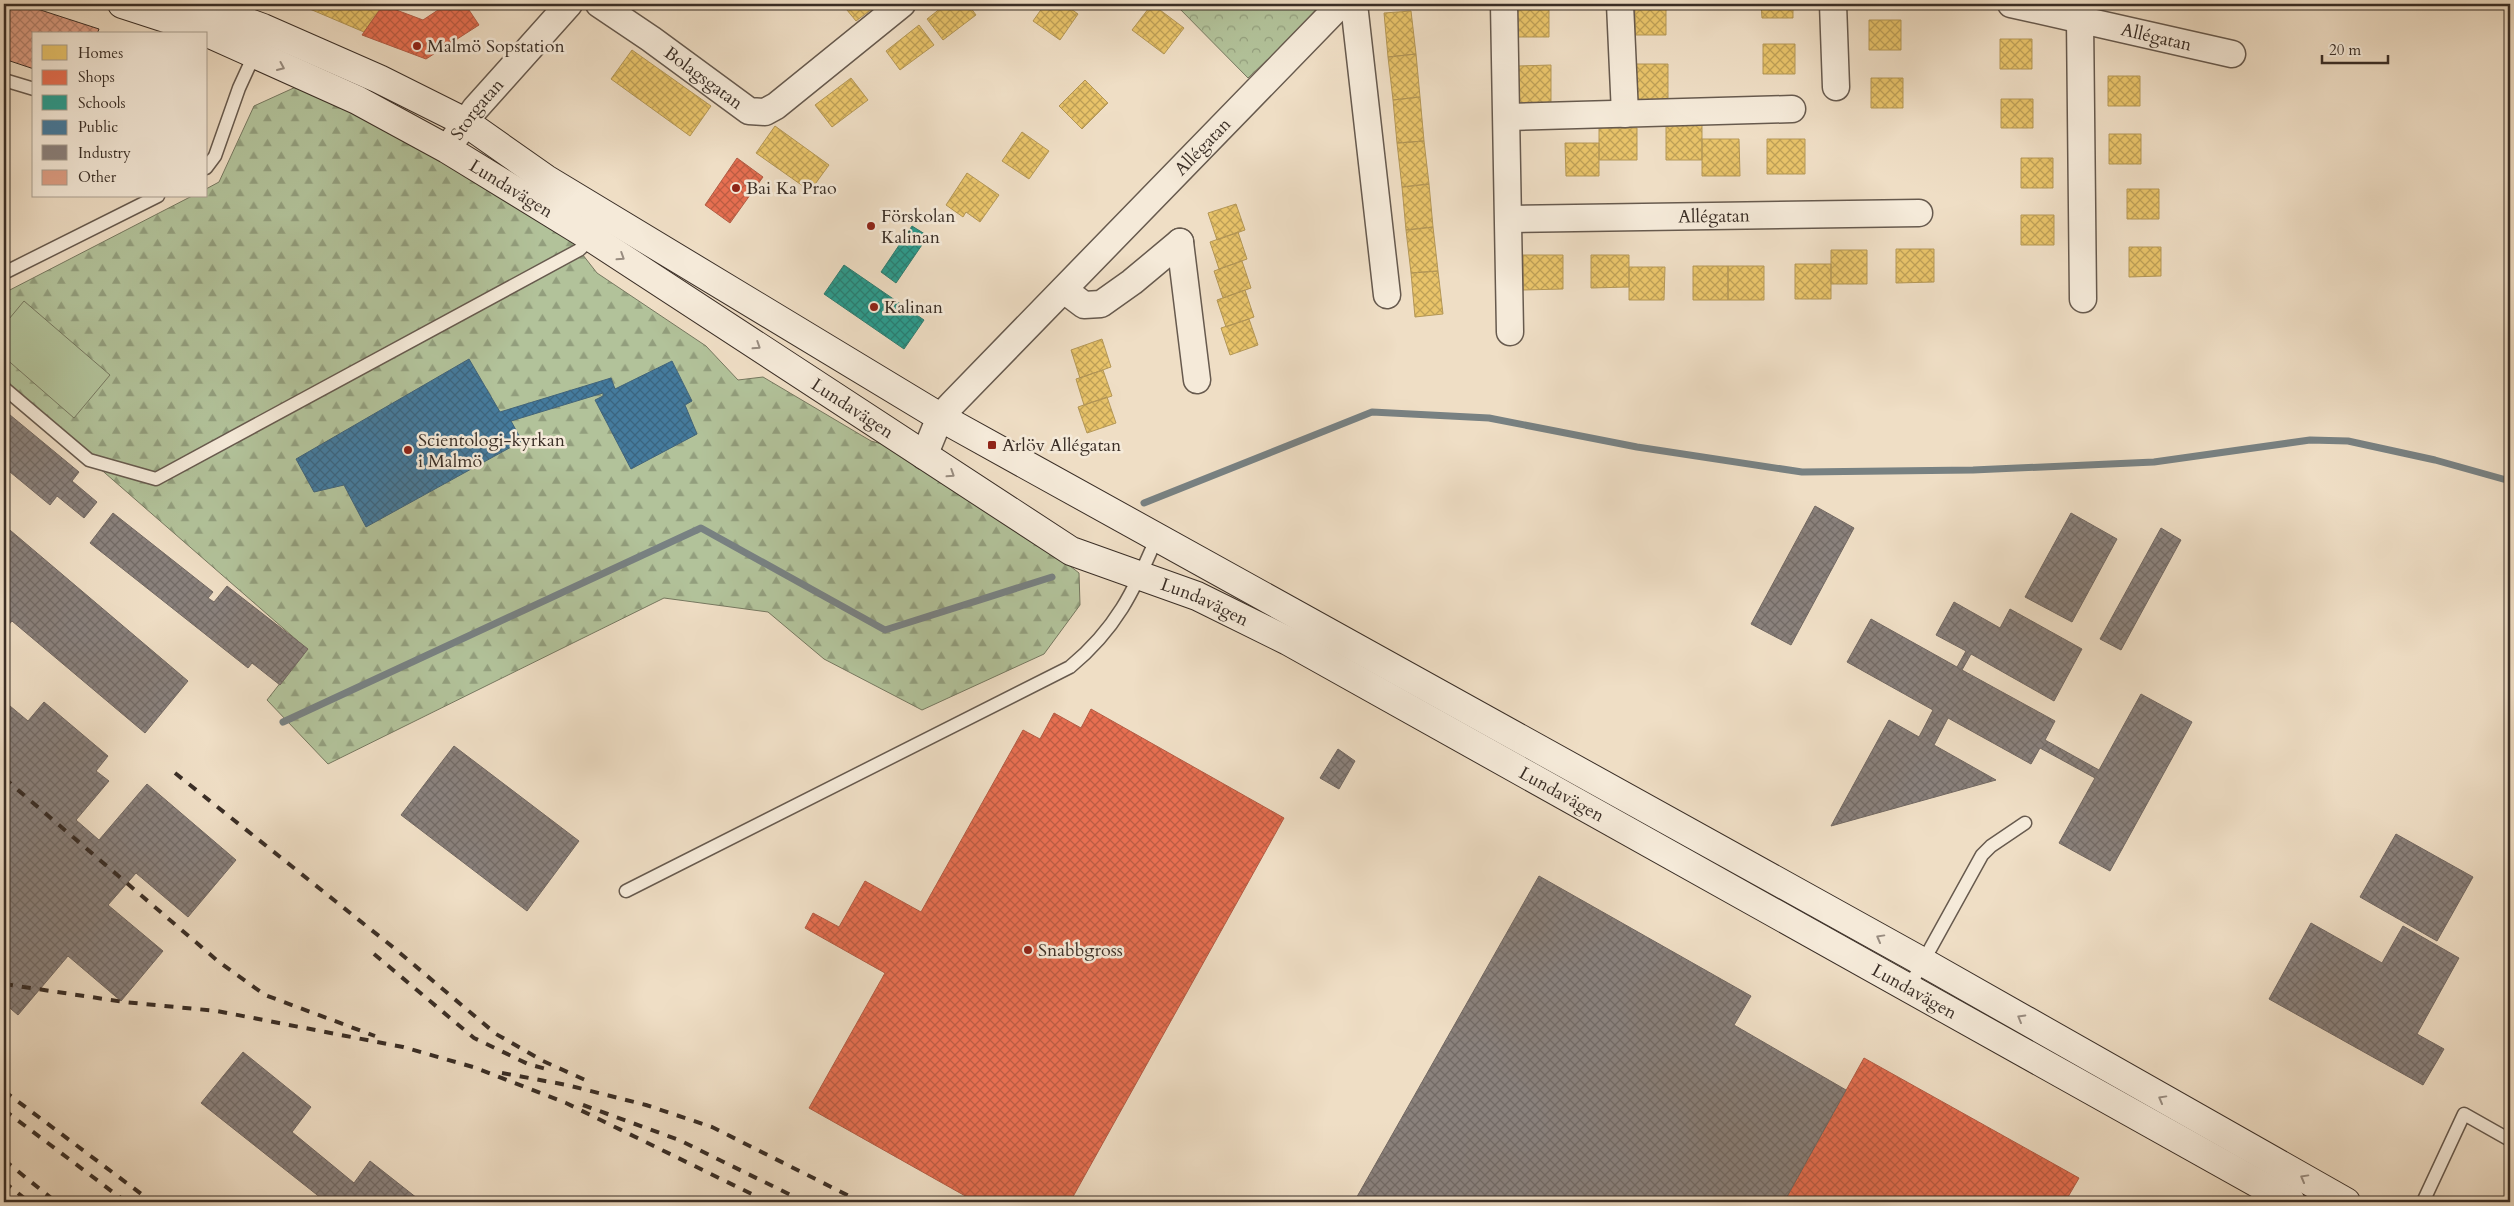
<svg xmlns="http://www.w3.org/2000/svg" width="2514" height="1206" font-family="Cardo,serif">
<defs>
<pattern id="forest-firs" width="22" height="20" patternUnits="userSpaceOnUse" patternTransform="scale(1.25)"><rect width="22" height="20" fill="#b2c29a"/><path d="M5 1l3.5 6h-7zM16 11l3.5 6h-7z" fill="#929e7d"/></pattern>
<pattern id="park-crowns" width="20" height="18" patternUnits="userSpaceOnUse" patternTransform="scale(1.25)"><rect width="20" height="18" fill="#b2c29a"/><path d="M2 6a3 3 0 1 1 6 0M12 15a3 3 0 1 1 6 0" fill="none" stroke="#929e7d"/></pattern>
<pattern id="homes-cross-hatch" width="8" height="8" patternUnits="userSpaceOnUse" patternTransform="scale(1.25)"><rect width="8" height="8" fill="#e9c46a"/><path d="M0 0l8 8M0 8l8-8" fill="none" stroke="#bea057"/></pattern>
<pattern id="shops-cross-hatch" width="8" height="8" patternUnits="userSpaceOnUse" patternTransform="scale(1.25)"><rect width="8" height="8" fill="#e76f51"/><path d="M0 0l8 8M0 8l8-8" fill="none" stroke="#bc5c43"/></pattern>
<pattern id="schools-cross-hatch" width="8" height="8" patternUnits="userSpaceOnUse" patternTransform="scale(1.25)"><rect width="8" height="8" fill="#2a9d8f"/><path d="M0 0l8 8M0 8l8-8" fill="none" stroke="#258075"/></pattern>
<pattern id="public-cross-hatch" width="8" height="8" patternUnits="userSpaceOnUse" patternTransform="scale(1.25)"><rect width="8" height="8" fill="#457b9d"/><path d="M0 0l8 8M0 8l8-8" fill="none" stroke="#3b6580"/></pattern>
<pattern id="industry-cross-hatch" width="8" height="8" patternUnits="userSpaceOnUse" patternTransform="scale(1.25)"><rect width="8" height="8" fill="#8a817c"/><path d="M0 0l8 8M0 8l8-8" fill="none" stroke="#726a65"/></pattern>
<pattern id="building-cross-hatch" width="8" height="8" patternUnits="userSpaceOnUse" patternTransform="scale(1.25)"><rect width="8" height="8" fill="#de9e84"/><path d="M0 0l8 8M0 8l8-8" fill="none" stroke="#b5816c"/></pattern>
</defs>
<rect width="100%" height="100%" fill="#efdec5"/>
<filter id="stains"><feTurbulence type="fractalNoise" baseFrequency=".004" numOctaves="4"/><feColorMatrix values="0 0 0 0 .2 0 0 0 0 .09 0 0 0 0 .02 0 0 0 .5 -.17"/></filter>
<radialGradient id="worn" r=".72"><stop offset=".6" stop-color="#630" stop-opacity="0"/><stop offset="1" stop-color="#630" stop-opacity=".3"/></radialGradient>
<!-- forest -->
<path fill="url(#forest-firs)" stroke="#767860" d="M298 86 357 108 561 227 597 273 706 346 738 380 763 377 871 441 900 449 1034 538 1079 573 1080 605 1044 654 922 710 824 659 768 612 664 598 328 764 267 700 307 649 4 385V293L192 196H206V189L219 182 254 106Z"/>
<!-- park -->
<path fill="url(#park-crowns)" stroke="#767860" d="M1175 4H1326L1248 78Z"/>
<!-- pitch -->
<path fill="#b2c29a" stroke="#767860" d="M24 301 110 375 74 418 4 357V325Z"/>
<!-- homes -->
<path fill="url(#homes-cross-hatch)" stroke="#b49756" d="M298 4H384L364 32Z
M842 4H875L876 6 856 21Z
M946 4H968L976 15 943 40 927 19Z
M1045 4H1064L1078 14 1060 40 1033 21Z
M1152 4 1184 28 1164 54 1132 30Z
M1517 4H1549V37H1517Z
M1635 4H1666V35H1635Z
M1761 4H1793V18H1762Z
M2311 4H2338L2312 9Z
M1411 11 1416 54 1388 57 1384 13Z
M1869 20H1901V50H1869Z
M919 25 934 45 900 70 886 51Z
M2000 39H2032V69H2000Z
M1763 44H1795V74H1763Z
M632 50 711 106 690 136 611 79Z
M1416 54 1420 97 1393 100 1388 57Z
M1635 64H1668V102H1635Z
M1551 65V104H1518V66Z
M2108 76H2140V106H2108Z
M851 78 868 100 832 127 815 105Z
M1871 78H1903V108H1871Z
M1085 80 1108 103 1082 129 1059 106Z
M1420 97 1424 141 1397 143 1393 100Z
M2001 99H2033V128H2001Z
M1666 125H1702V160H1666Z
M775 126 829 165 810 191 756 153Z
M1599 128H1637V160H1599Z
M1022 132 1049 151 1029 179 1002 161Z
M2109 134H2141V164H2109Z
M1702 139H1739L1740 176H1702Z
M1767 139H1805V174H1767Z
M1424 141 1429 184 1402 187 1397 143Z
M1565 143H1599V176H1566Z
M2021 158H2053V188H2021Z
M967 173 999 195 980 222 966 212 963 217 946 205Z
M1429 184 1433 227 1406 230 1402 187Z
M2127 189H2159V219H2127Z
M1236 204 1245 230 1217 240 1208 213Z
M2021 215H2054V245H2021Z
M1433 227 1438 271 1411 273 1406 230Z
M1238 232 1247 259 1219 269 1210 242Z
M2129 247H2161V276L2129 277Z
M1896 249H1934V282L1896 283Z
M1831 250H1867V284H1831Z
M1523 255H1563V289L1523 290Z
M1591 255H1629V287L1591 288Z
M1242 261 1251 288 1223 298 1214 271Z
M1795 264H1831V299H1795Z
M1693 266H1728V300H1693Z
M1728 266H1764V300H1728Z
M1629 267H1665L1664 300H1629Z
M1438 271 1443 314 1415 317 1411 273Z
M1245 290 1254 317 1226 327 1217 300Z
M1249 319 1258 345 1230 355 1221 328Z
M1102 339 1111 367 1080 378 1071 350Z
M1103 370 1112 396 1084 405 1076 379Z
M1107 397 1116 423 1087 433 1078 407Z"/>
<!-- shops -->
<path fill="url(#shops-cross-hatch)" stroke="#b35c44" d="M447 4H465L479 25 426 59 362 35 383 5 423 20Z
M737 158 763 177 730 223 705 205Z
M1091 709 1284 818 1070 1202H976L809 1108 885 973 805 928 813 913 839 927 865 881 921 912 1023 730 1040 739 1054 713 1081 728Z
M1864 1058 2079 1178 2065 1202H1784Z"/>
<!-- schools -->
<path fill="url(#schools-cross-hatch)" stroke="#2f7c70" d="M912 226 928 236 896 283 881 272Z
M844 265 924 320 904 349 824 294Z"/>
<!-- public -->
<path fill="url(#public-cross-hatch)" stroke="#426479" d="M469 359 500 412 611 378 615 389 672 361 692 401 685 405 697 434 631 469 595 400 603 396V393L511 421 522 441 366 527 344 485 314 492 296 459Z"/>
<!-- industry -->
<path fill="url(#industry-cross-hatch)" stroke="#726862" d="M4 410 79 472 72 481 97 502 84 518 57 496 50 505 4 467Z
M1815 506 1854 528 1791 645 1751 624Z
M113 513 213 592 208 598 214 602 227 586 308 649 280 685 252 663 248 668 90 543Z
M2071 513 2117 539 2072 622 2025 597Z
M4 525 188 681 145 733 12 621 4 630Z
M2161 528 2181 540 2121 650 2100 639Z
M1954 602 2000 628 2010 609 2082 649 2054 701 1971 654 1962 670 2055 721 2045 740 2099 770 2141 694 2192 722 2110 871 2059 843 2095 778 2040 748 2031 764 1948 718 1934 745 1996 780 1831 826 1889 720 1919 737 1933 710 1847 662 1871 619 1957 667 1966 651 1936 635Z
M4 701 28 721 44 702 108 756 96 771 109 781 76 820 99 840 147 784 236 860 188 917 136 873 108 905 163 951 121 1001 68 956 18 1015 4 1003Z
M454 746 579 841 527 911 401 815Z
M1338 749 1355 761 1339 789 1320 778Z
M2396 834 2473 877 2437 941 2360 897Z
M1539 876 1751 996 1734 1025 1846 1090 1784 1202H1354Z
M2311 923 2382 963 2403 926 2459 958 2417 1034 2444 1049 2423 1085 2269 999Z
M243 1052 311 1107 292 1132 354 1183 370 1161 422 1202H326L201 1103Z"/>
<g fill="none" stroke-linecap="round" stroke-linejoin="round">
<!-- stream -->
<path stroke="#788182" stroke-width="7" d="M1144 503 1372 412 1489 418 1637 447 1802 472 1973 470 2154 462 2310 440 2348 441 2435 460 2510 481
M283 722 701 528 885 630 1052 577"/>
</g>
<!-- building -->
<path fill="url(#building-cross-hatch)" stroke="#3a2e26" d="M4 4H22L99 29 97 34H34V69L4 59Z"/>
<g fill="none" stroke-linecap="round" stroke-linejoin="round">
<defs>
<path id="service" d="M4 80 34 89
M206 168 215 156 239 88 256 51
M4 273 158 196
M4 388 89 460 156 479 579 250 592 238
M626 891 1070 667C1116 629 1134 591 1157 537
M1908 989 1982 855 1991 846 2025 823
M2423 1202 2464 1114 2510 1140"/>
<g id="minor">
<path id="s1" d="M599 4 651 39 749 111 765 112 776 106 902 4"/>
<path d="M1354 4 1387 295"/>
<path d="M1504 4 1510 332"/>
<path d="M1620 4 1625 114"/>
<path d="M1833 4 1836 87"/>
<path id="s2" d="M2011 4 2232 54"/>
<path d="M2080 19 2083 299"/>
<path d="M1508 117 1792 109"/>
<path id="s3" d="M447 149 475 109 569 4"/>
<path id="s4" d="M1509 219 1919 213"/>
<path d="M1180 242 1197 380"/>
<path d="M1064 290 1084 305 1101 304 1132 282 1180 242"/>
<path id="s5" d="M924 456 940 417 952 404 1341 4"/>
</g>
<g id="secondary">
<path id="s6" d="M122 4 199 29 357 100 447 149 592 238 1071 551 1197 596 1288 641 2291 1202"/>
<path d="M198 4 263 28 379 79 465 122 546 179 940 417 1923 962 2346 1202"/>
</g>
</defs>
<!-- service casing -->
<use href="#service" stroke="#675a4e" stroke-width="15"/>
<!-- minor casing -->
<use href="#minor" stroke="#675a4e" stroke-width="29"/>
<!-- secondary casing -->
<use href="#secondary" stroke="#3a2e26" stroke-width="30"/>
<!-- service -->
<use href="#service" stroke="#f5ead9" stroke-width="12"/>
<!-- minor -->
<use href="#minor" stroke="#f5ead9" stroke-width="26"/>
<!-- secondary -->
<use href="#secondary" stroke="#f5ead9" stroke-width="28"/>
<!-- rail -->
<path stroke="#3a2e26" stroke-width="4" stroke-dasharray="9 9" stroke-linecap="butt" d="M175 773 394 948 496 1034 543 1061 592 1083
M4 778 219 962 265 995 375 1036
M374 954 474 1038 528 1064 550 1070
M4 984 124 1002 217 1011 403 1047 473 1067 566 1103 768 1202
M502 1073 567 1085 646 1105 712 1127 861 1202
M4 1091 152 1202
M583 1105 679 1140 805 1202
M4 1110 126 1202
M4 1160 56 1202
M4 1182 29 1202"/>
</g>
<!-- one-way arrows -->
<defs><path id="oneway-chevron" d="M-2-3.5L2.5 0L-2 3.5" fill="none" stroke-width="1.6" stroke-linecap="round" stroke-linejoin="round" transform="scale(1.25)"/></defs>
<g stroke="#988c80">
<use href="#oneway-chevron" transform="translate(281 67) rotate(24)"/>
<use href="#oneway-chevron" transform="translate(621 257) rotate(33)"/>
<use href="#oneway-chevron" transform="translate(757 346) rotate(33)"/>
<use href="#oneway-chevron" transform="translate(951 474) rotate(33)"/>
<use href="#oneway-chevron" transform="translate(1880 938) rotate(-151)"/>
<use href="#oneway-chevron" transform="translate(2021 1018) rotate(-150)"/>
<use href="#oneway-chevron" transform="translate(2162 1099) rotate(-151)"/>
<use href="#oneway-chevron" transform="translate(2304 1178) rotate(-151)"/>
</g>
<!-- markers -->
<g fill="#8f2418" stroke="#f5ead9" stroke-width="2">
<circle cx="417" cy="46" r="5"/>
<circle cx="736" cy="188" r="5"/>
<circle cx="871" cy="226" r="5"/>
<circle cx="874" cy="307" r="5"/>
<rect x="987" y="440" width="10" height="10" rx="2.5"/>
<circle cx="408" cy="450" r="5"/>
<circle cx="1028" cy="950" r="5"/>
</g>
<g text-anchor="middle" stroke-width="5" stroke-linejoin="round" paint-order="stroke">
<!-- street labels -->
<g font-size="18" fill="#3a2e26" stroke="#f5ead9">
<text dy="6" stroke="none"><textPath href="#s2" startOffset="149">Allégatan</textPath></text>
<text dy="6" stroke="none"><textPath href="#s1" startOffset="128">Bolagsgatan</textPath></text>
<text dy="6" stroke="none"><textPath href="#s3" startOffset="50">Storgatan</textPath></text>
<text dy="6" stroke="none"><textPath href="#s5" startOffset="419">Allégatan</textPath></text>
<text dy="6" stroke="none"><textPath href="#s6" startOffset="432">Lundavägen</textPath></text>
<text dy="6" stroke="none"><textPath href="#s4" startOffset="205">Allégatan</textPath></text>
<text dy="6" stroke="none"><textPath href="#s6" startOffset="838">Lundavägen</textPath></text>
<text dy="6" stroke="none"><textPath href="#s6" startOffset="1242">Lundavägen</textPath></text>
<text dy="6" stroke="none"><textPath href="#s6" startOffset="1648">Lundavägen</textPath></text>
<text dy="6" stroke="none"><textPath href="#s6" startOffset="2052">Lundavägen</textPath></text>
</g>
<!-- poi labels -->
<g font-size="18" fill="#3a2e26" stroke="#f5ead9" text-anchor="start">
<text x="427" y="52">Malmö Sopstation</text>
<text x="746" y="194">Bai Ka Prao</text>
<text x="881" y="222">Förskolan<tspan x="881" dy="21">Kalinan</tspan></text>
<text x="884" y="313">Kalinan</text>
<text x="418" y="446">Scientologi-kyrkan<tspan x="418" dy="21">i Malmö</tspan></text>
<text x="1002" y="451">Arlöv Allégatan</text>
<text x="1038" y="956">Snabbgross</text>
</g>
</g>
<!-- margin -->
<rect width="2514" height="1206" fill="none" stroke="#efdec5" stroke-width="20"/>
<rect x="5" y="5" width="2504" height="1196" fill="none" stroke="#3a2e26" stroke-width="2.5"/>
<rect x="10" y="10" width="2494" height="1186" fill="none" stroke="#3a2e26"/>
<!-- legend -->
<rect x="32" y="32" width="175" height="165" fill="#f5ead9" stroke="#aa9f91"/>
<rect x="42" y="45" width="25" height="15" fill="#e9c46a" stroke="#aa9f91"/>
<text x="78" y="58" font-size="15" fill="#3a2e26">Homes</text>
<rect x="42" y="70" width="25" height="15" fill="#e76f51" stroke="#aa9f91"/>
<text x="78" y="82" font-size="15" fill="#3a2e26">Shops</text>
<rect x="42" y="95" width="25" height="15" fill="#2a9d8f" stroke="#aa9f91"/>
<text x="78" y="108" font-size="15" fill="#3a2e26">Schools</text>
<rect x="42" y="120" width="25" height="15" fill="#457b9d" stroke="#aa9f91"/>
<text x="78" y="132" font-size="15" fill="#3a2e26">Public</text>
<rect x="42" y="145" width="25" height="15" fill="#8a817c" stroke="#aa9f91"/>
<text x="78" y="158" font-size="15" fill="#3a2e26">Industry</text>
<rect x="42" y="170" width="25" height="15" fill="#de9e84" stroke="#aa9f91"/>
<text x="78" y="182" font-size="15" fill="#3a2e26">Other</text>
<!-- scale -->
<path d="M2322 55v8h66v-8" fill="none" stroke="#3a2e26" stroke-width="2.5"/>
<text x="2329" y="55" font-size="15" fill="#3a2e26" stroke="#f5ead9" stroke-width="4" paint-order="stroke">20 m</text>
<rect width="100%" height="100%" filter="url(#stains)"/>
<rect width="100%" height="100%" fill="url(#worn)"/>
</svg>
